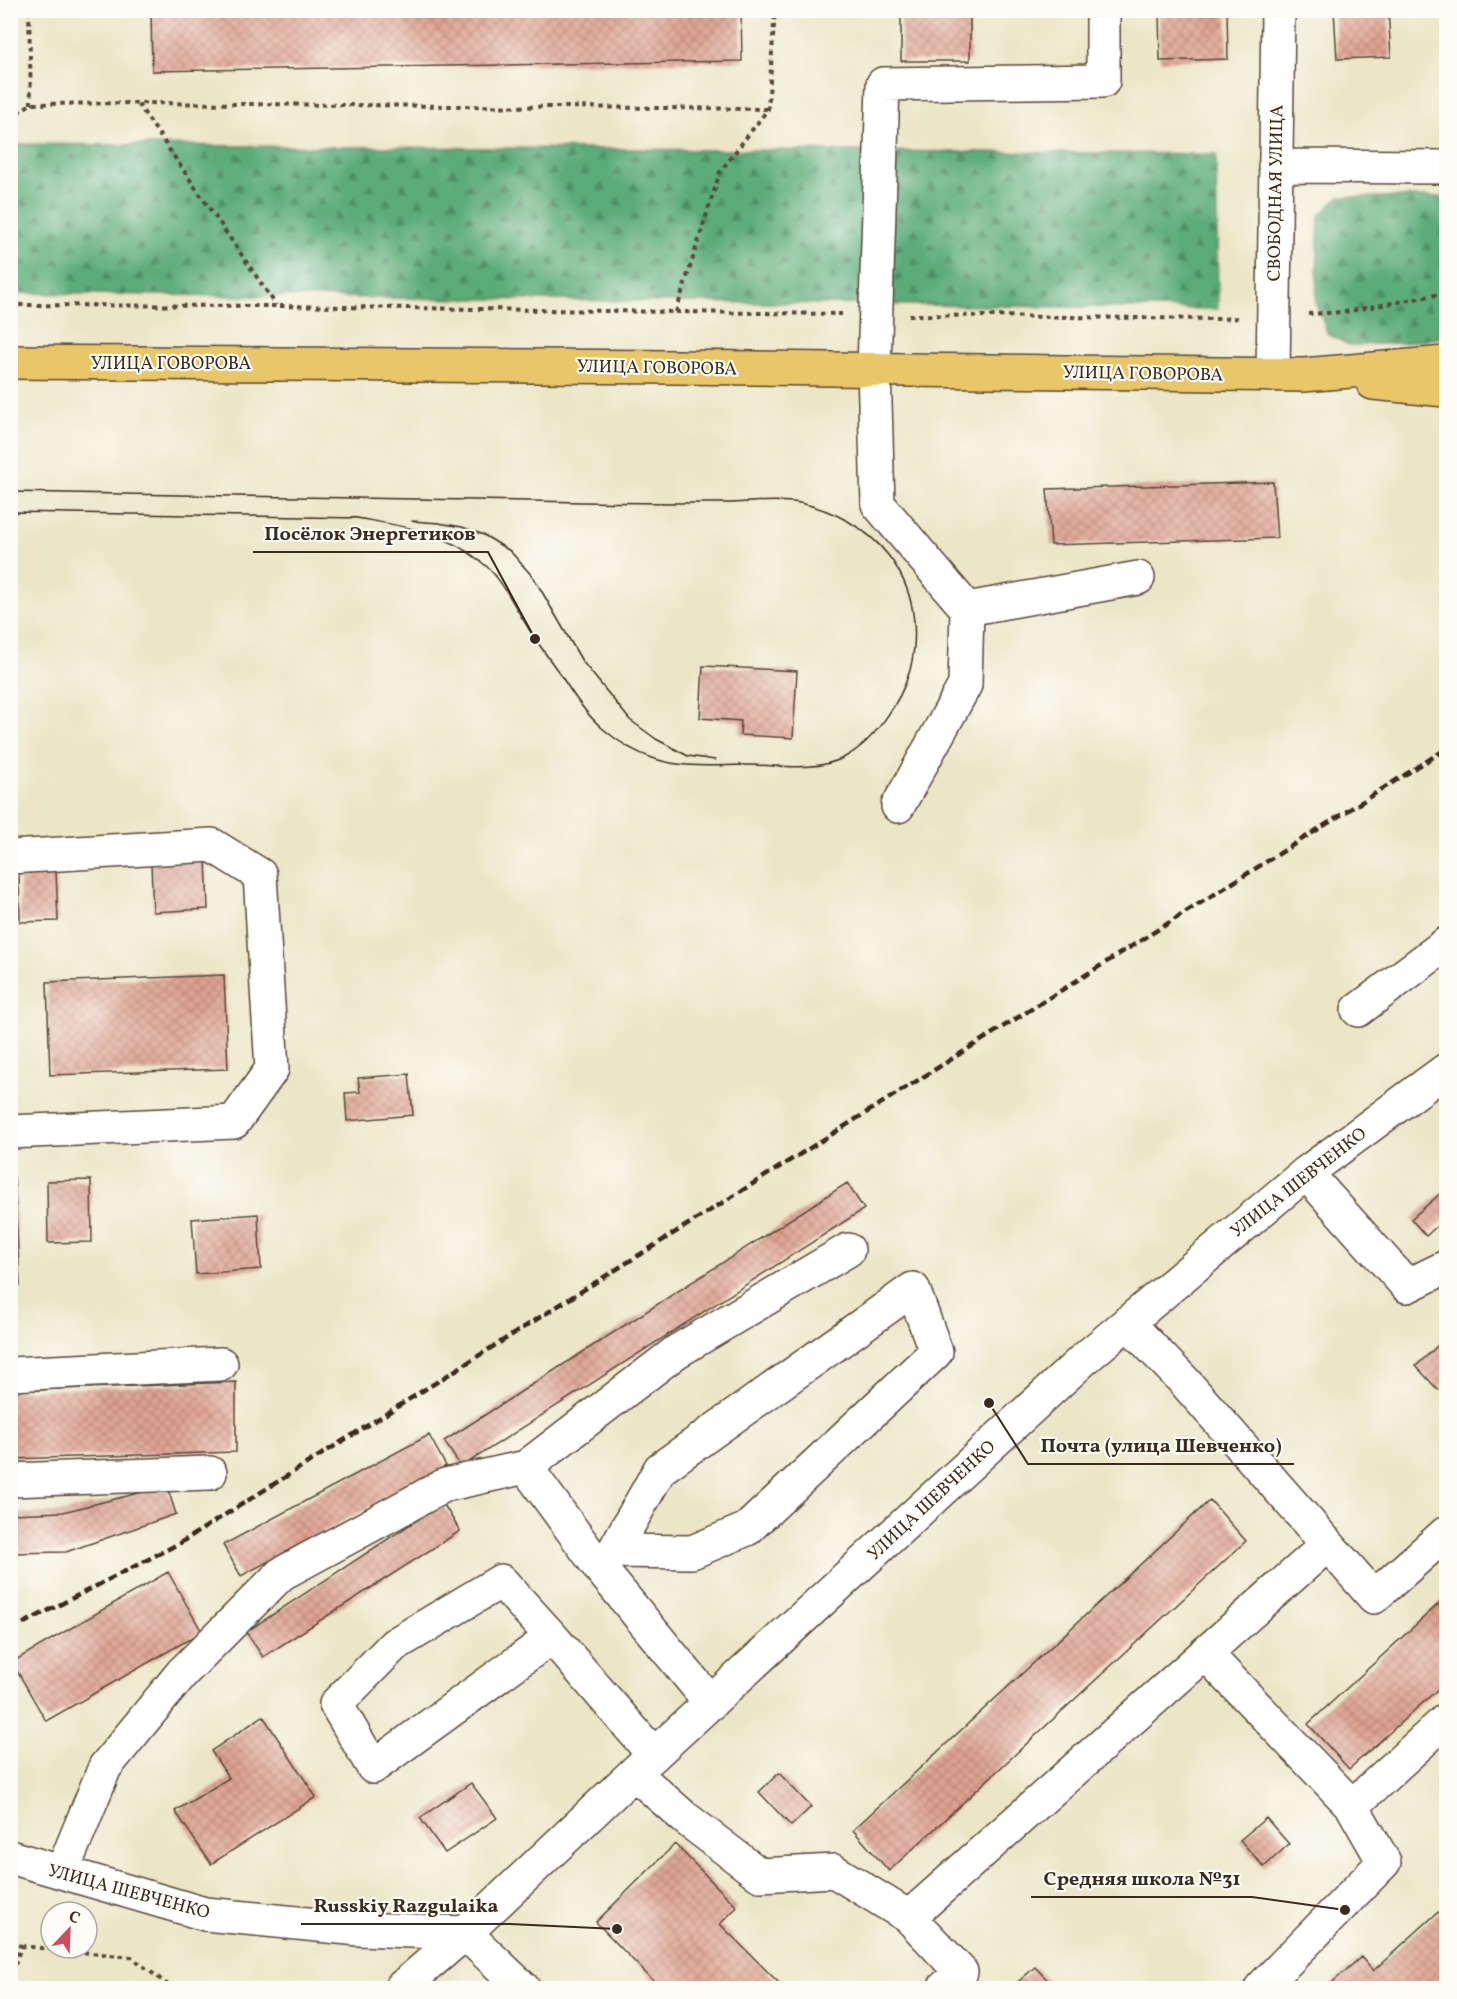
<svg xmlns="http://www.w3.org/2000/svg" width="1457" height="1999" font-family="Vollkorn,serif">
<defs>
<pattern id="forest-firs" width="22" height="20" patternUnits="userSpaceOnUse" patternTransform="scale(1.5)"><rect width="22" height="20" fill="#5bac79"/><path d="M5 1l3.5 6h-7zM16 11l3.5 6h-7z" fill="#4c8c63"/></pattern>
<pattern id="building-cross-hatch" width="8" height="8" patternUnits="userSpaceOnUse" patternTransform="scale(1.5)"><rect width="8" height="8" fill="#dfa391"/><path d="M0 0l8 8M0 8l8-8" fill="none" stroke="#b68576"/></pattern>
</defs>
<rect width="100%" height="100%" fill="#fdfcf7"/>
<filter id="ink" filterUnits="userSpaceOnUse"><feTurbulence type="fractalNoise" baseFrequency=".0167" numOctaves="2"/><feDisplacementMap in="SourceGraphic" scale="12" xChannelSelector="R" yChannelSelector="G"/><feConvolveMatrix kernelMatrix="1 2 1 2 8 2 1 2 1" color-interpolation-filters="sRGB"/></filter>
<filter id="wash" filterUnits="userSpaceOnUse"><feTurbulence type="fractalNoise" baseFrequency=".008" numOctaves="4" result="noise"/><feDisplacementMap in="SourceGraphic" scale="24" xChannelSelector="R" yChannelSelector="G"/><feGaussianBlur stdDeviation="1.35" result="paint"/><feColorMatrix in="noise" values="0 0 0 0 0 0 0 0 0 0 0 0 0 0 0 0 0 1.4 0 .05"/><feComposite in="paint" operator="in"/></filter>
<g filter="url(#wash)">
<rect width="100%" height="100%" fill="#ece5c6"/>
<!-- forest -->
<path fill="url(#forest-firs)" stroke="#4b6b4c" stroke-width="1.5" d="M11 144 1216 154 1218 309 11 293Z
M1339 197H1446V337L1403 343 1349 345 1328 334 1316 304 1319 216Z"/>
<g id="blocks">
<!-- building -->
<path fill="url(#building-cross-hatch)" d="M10 10H14V70H10Z
M151 10H741L742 61 152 71Z
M901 10H970V61H901Z
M1159 10H1227L1228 59 1160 61Z
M1334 10H1388L1391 57 1337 59Z
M1273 482 1277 538 1051 545 1047 489Z
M703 666 797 671 793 738 740 735 741 721 700 718Z
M206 860 208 909 153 912 151 863Z
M56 871 58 921 20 922 19 873Z
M224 975 228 1069 50 1075 47 982Z
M409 1074 413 1115 347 1121 345 1093 360 1092 358 1078Z
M10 1176H14L20 1286H10Z
M91 1180 92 1242 48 1243 47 1181Z
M847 1183 864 1209 461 1467 444 1441Z
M1441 1193 1446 1198V1218L1426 1236 1411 1219Z
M258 1214 261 1269 196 1274 192 1219Z
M1446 1338V1382L1438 1390 1416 1366Z
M236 1382V1452L10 1459V1391Z
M429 1435 446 1466 241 1576 223 1545Z
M167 1486 176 1514 66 1552 10 1553V1514L63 1512Z
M1210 1500 1246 1541 889 1871 853 1830Z
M443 1503 460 1531 263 1657 246 1632Z
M168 1572 202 1632 46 1721 12 1662Z
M1446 1597V1682L1349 1769 1308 1724Z
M263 1716 316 1797 211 1864 175 1811 229 1778 211 1751Z
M779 1773 811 1807 791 1826 759 1792Z
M471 1783 497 1818 445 1853 420 1818Z
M1266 1818 1289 1844 1264 1867 1240 1840Z
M675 1844 737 1907 720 1924 784 1988H660L596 1922Z
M1446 1905V1988H1326L1361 1957 1373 1971Z
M1035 1967 1055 1988H1011Z"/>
</g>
</g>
<g filter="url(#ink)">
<use href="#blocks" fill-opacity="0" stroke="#564637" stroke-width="1.5"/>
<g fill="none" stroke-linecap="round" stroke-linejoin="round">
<defs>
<path id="minor" d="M1275 166 1446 167
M1273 375 1278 10
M967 609 1138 578
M898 806 965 685 967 609 878 504 874 369 883 84 1103 81V10
M10 857 212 845 260 875 272 1069 234 1122 10 1132
M1358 1010 1446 944
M1306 1173 1407 1286 1446 1267
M1128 1323 1184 1381 1374 1597 1446 1533
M10 1374 221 1364
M10 1480 210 1473
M599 1567 614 1551 660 1469 913 1289 936 1352 747 1529 692 1552 614 1551
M552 1637 373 1767 336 1704 394 1645 501 1581 552 1637 654 1755
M1205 1653 1352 1806 1446 1720
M711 1703 599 1567 526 1467 676 1352 848 1250
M634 1773 685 1818 760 1875 834 1871 909 1917 1327 1545
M10 1857 205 1914 359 1929 465 1933 634 1773 1083 1360 1306 1173 1446 1070
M62 1872 105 1767 182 1673 281 1574 445 1485 526 1467
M909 1917 961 1972 944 1988
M401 1988 465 1933 523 1988
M1261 1988 1384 1862 1352 1806"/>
<path id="major" d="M10 362 676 367 1303 375 1446 363
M1373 383 1446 390"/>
</defs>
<!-- minor casing -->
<use href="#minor" stroke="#564637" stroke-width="36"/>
<!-- major casing -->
<use href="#major" stroke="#564637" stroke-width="36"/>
<!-- path -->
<path stroke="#564637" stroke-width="4" stroke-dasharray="4.5 4.5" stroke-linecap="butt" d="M29 10 31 104
M138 104 276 305
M10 117 31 104 138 103 768 109
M10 305 277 306 676 312 720 172 768 109 775 10
M676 312 842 314
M1308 314 1344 312 1446 293
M909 315 1216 319 1241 318
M10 1941 21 1946 10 1981
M21 1946 131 1957 172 1988"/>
<!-- minor -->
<use href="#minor" stroke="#fff" stroke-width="33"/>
<!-- major -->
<use href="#major" stroke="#e9c769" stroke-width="33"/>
<!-- tram -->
<path stroke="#3b2a1e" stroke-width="1.5" d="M10 492C201 495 392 499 583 502 632 503 682 503 731 503 752 502 780 499 800 503 833 510 867 528 888 555 914 588 920 630 910 670 901 702 873 743 843 758 814 772 781 765 749 765 717 765 686 769 655 759 636 753 617 741 602 728 585 713 572 693 560 674 546 655 533 636 521 616 509 596 499 575 480 561 441 529 399 526 351 517
M10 512 358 518
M412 521 439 523 462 527 484 535 510 551 534 578 582 661 630 720 656 739 688 756 715 760"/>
<!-- rail -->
<path stroke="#3b2a1e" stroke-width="4.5" stroke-dasharray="9 4.5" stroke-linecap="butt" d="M10 1628 24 1623 180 1543 1446 749"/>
</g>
</g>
<g text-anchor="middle" stroke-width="4.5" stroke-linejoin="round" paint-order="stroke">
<!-- street labels -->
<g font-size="18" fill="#3b2a1e" stroke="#fdfcf7">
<text transform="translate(1275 193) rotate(-89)" y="6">СВОБОДНАЯ УЛИЦА</text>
<text x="171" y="369">УЛИЦА ГОВОРОВА</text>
<text transform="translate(657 367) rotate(1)" y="6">УЛИЦА ГОВОРОВА</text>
<text transform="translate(1143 373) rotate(1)" y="6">УЛИЦА ГОВОРОВА</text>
<text transform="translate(1298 1182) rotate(-38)" y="6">УЛИЦА ШЕВЧЕНКО</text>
<text transform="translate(931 1500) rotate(-43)" y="6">УЛИЦА ШЕВЧЕНКО</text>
<text transform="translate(129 1891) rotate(15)" y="6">УЛИЦА ШЕВЧЕНКО</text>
</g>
</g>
<!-- callouts -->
<path fill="none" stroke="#3b2a1e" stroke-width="2" d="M535 639L488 552H253M989 1403L1028 1464H1294M1345 1910L1252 1897H1031M617 1929L510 1924H301"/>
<g fill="#3b2a1e" stroke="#fdfcf7" stroke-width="2">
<circle cx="535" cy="639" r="6"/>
<circle cx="989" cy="1403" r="6"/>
<circle cx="1345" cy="1910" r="6"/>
<circle cx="617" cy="1929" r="6"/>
</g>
<g font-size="20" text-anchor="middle" font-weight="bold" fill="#3b2a1e" stroke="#fdfcf7" stroke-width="4.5" stroke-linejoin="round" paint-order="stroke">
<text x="370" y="540">Посёлок Энергетиков</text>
<text x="1161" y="1452">Почта (улица Шевченко)</text>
<text x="1142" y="1885">Средняя школа №31</text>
<text x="406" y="1912">Russkiy Razgulaika</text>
</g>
<!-- margin -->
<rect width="1457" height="1999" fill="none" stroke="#fdfcf7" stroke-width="36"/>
<!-- north arrow -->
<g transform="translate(69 1930) rotate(23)"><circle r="28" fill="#fdfcf7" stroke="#afa8a0" stroke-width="1.5"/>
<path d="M0-4.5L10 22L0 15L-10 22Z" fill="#d1495b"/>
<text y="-9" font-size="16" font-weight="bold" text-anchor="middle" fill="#3b2a1e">С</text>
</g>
</svg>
